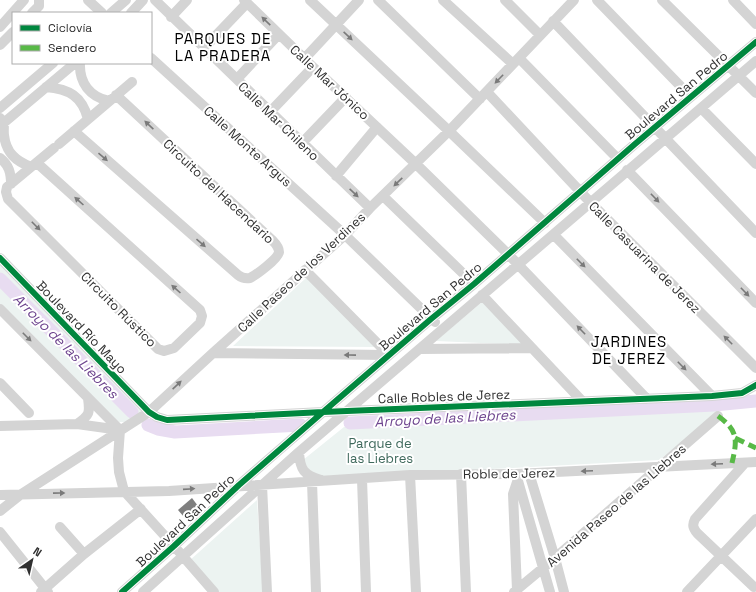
<svg xmlns="http://www.w3.org/2000/svg" width="756" height="592" font-family="'Space Grotesk',sans-serif">
<rect width="100%" height="100%" fill="#fff"/>
<!-- green -->
<path fill="#ecf3f1" d="M0 264 141 409 140 414 129 422H119L0 304Z
M307 277 378 347 233 346Z
M482 302 525 345 436 341Z
M714 407 719 414 659 460 326 478 313 476 303 460 344 427Z
M257 500 263 592H215L189 561Z"/>
<g fill="none" stroke-linecap="round" stroke-linejoin="round">
<!-- river -->
<path stroke="#e8dcf1" stroke-width="13" d="M0 279 132 412
M350 423 714 405 756 401
M148 425 158 429 175 432 301 425"/>
</g>
<!-- building -->
<path fill="#7f7f7f" d="M192 498 198 506 184 517 178 510Z"/>
<g fill="none" stroke-linecap="round" stroke-linejoin="round">
<!-- minor -->
<path stroke="#d4d4d4" stroke-width="10" d="M88 0 102 13
M155 0 370 208
M244 0 313 67 416 164 509 255 647 399
M310 0 449 131 545 223
M378 0 480 99
M443 0 513 64
M505 0 540 35
M597 0 691 97
M662 0 756 93
M733 0 756 24
M32 13 39 6V0
M111 13 126 0
M131 13 143 0
M171 17 187 0
M553 21 756 233
M0 27 24 0
M0 45 13 32
M204 48 247 3
M151 58 345 235 435 322
M305 58 359 0
M519 58 618 159
M80 63C79 83 90 97 109 101
M237 79 279 34
M46 87C69 89 82 96 88 119
M487 92 590 202 756 368
M0 108 53 63
M701 108 756 164
M270 112 313 67
M0 118C6 125 3 127 4 135 6 153 16 161 31 167
M0 126 75 63
M74 131 238 275C242 278 245 279 250 278 256 275 278 259 279 252 279 248 276 244 273 241L116 95
M302 143 346 97
M59 144 132 82
M0 158C9 165 11 173 11 184
M37 163 200 310 202 316 200 323 174 348 164 351 158 349 8 199 6 192 7 187 54 148
M627 170 756 303
M336 176 377 127
M383 196 474 284
M554 235 712 396
M0 258 149 412 157 417 167 420 323 412 712 396 742 393 756 385
M305 270 389 355
M482 295 583 402
M0 309 120 430
M420 349 531 348
M213 353 389 355
M0 383 29 413
M77 424C90 415 90 413 88 398
M0 426 77 424 120 430
M120 430 118 458 119 472 124 491 174 546 214 592
M299 452C300 470 304 475 321 480
M745 463 695 519C692 525 693 528 697 533L754 587
M529 473 555 558 564 592
M461 474 466 592
M516 474 550 592
M410 475 416 592
M362 479 366 592
M312 482 316 592
M262 485 267 592
M0 495 169 491 410 475 516 474 756 462
M0 511 20 495 149 412 213 353 345 235 370 208 449 131 574 0
M60 527 84 554
M0 532 48 592
M517 590 513 494 518 479
M41 592 84 554 141 509
M122 592 174 546 239 485 323 412 431 319 474 284 635 144 756 42
M143 592 299 452 756 61
M514 592 555 558 718 416
M687 592 756 519"/>
<!-- quiet -->
<path stroke="#58b947" stroke-width="5" stroke-dasharray="10 5" stroke-linecap="butt" d="M718 416C739 431 737 441 732 463
M735 438 756 448"/>
<defs>
<path id="cycleway" d="M0 258 149 412 157 417 167 420 323 412 712 396 742 393 756 385
M122 592 174 546 239 485 323 412 431 319 474 284 635 144 756 42"/>
</defs>
<!-- cycleway casing -->
<use href="#cycleway" stroke="#fff" stroke-width="8"/>
<!-- cycleway -->
<use href="#cycleway" stroke="#00873e" stroke-width="6"/>
</g>
<!-- one-way arrows -->
<defs><path id="oneway-solid" d="M-6-.8H1V-3.2L6.5 0L1 3.2V.8H-6Z"/></defs>
<g fill="#7a7a7a">
<use href="#oneway-solid" transform="translate(266 21) rotate(-136)"/>
<use href="#oneway-solid" transform="translate(348 36) rotate(43)"/>
<use href="#oneway-solid" transform="translate(499 79) rotate(134)"/>
<use href="#oneway-solid" transform="translate(149 125) rotate(-137)"/>
<use href="#oneway-solid" transform="translate(103 157) rotate(41)"/>
<use href="#oneway-solid" transform="translate(398 182) rotate(136)"/>
<use href="#oneway-solid" transform="translate(354 193) rotate(43)"/>
<use href="#oneway-solid" transform="translate(655 198) rotate(46)"/>
<use href="#oneway-solid" transform="translate(79 201) rotate(-138)"/>
<use href="#oneway-solid" transform="translate(36 226) rotate(45)"/>
<use href="#oneway-solid" transform="translate(201 243) rotate(41)"/>
<use href="#oneway-solid" transform="translate(581 263) rotate(45)"/>
<use href="#oneway-solid" transform="translate(176 289) rotate(-138)"/>
<use href="#oneway-solid" transform="translate(745 292) rotate(46)"/>
<use href="#oneway-solid" transform="translate(581 330) rotate(-134)"/>
<use href="#oneway-solid" transform="translate(27 337) rotate(45)"/>
<use href="#oneway-solid" transform="translate(728 340) rotate(-135)"/>
<use href="#oneway-solid" transform="translate(350 355) rotate(-179)"/>
<use href="#oneway-solid" transform="translate(682 366) rotate(45)"/>
<use href="#oneway-solid" transform="translate(177 385) rotate(-43)"/>
<use href="#oneway-solid" transform="translate(717 464) rotate(177)"/>
<use href="#oneway-solid" transform="translate(587 471) rotate(178)"/>
<use href="#oneway-solid" transform="translate(189 489) rotate(-4)"/>
<use href="#oneway-solid" transform="translate(59 493) rotate(-1)"/>
</g>
<g text-anchor="middle" stroke-width="4" stroke-linejoin="round" paint-order="stroke">
<!-- street labels -->
<g font-size="13" fill="#303030" stroke="#fff">
<text transform="translate(330 82) rotate(43)" y="5">Calle Mar Jónico</text>
<text transform="translate(676 95) rotate(-40)" y="5">Boulevard San Pedro</text>
<text transform="translate(279 121) rotate(44)" y="5">Calle Mar Chileno</text>
<text transform="translate(248 146) rotate(42)" y="5">Calle Monte Argus</text>
<text transform="translate(219 191) rotate(43)" y="5">Circuito del Hacendario</text>
<text transform="translate(645 257) rotate(45)" y="5">Calle Casuarina de Jerez</text>
<text transform="translate(301 272) rotate(-43)" y="5">Calle Paseo de los Verdines</text>
<text transform="translate(430 306) rotate(-40)" y="5">Boulevard San Pedro</text>
<text transform="translate(119 309) rotate(45)" y="5">Circuito Rústico</text>
<text transform="translate(82 327) rotate(46)" y="5">Boulevard Río Mayo</text>
<text transform="translate(444 396) rotate(-2)" y="5">Calle Robles de Jerez</text>
<text transform="translate(509 473) rotate(-1)" y="5">Roble de Jerez</text>
<text transform="translate(616 505) rotate(-41)" y="5">Avenida Paseo de las Liebres</text>
<text transform="translate(185 520) rotate(-43)" y="5">Boulevard San Pedro</text>
</g>
<!-- park labels -->
<g font-size="13" fill="#406a5d" stroke="#fff">
<text x="380" y="448">Parque de<tspan x="380" dy="15">las Liebres</tspan></text>
</g>
<!-- water labels -->
<g font-size="14" font-style="italic" fill="#6d438e" stroke="#fff">
<text transform="translate(66 346) rotate(45)" y="5">Arroyo de las Liebres</text>
<text transform="translate(445 418) rotate(-3)" y="5">Arroyo de las Liebres</text>
</g>
<!-- quarter labels -->
<g font-size="15" letter-spacing="1" fill="#000" stroke="#fff">
<text x="223" y="44">PARQUES DE<tspan x="223" dy="17">LA PRADERA</tspan></text>
<text x="629" y="347">JARDINES<tspan x="629" dy="17">DE JEREZ</tspan></text>
</g>
</g>
<!-- legend -->
<rect x="12" y="12" width="140" height="52" fill="#ffffff" stroke="#acacac"/>
<rect x="20" y="25" width="20" height="6" fill="#00873e" stroke="#acacac"/>
<text x="48" y="32" font-size="12" fill="#303030">Ciclovía</text>
<rect x="20" y="45" width="20" height="6" fill="#58b947" stroke="#acacac"/>
<text x="48" y="52" font-size="12" fill="#303030">Sendero</text>
<!-- north arrow -->
<g transform="translate(32 560) rotate(34)" stroke="#ffffff" stroke-width="3" paint-order="stroke">
<path d="M0-3L7 15L0 10L-7 15Z" fill="#303030"/>
<text y="-6" font-size="11" font-weight="bold" text-anchor="middle" fill="#303030">N</text>
</g>
</svg>
